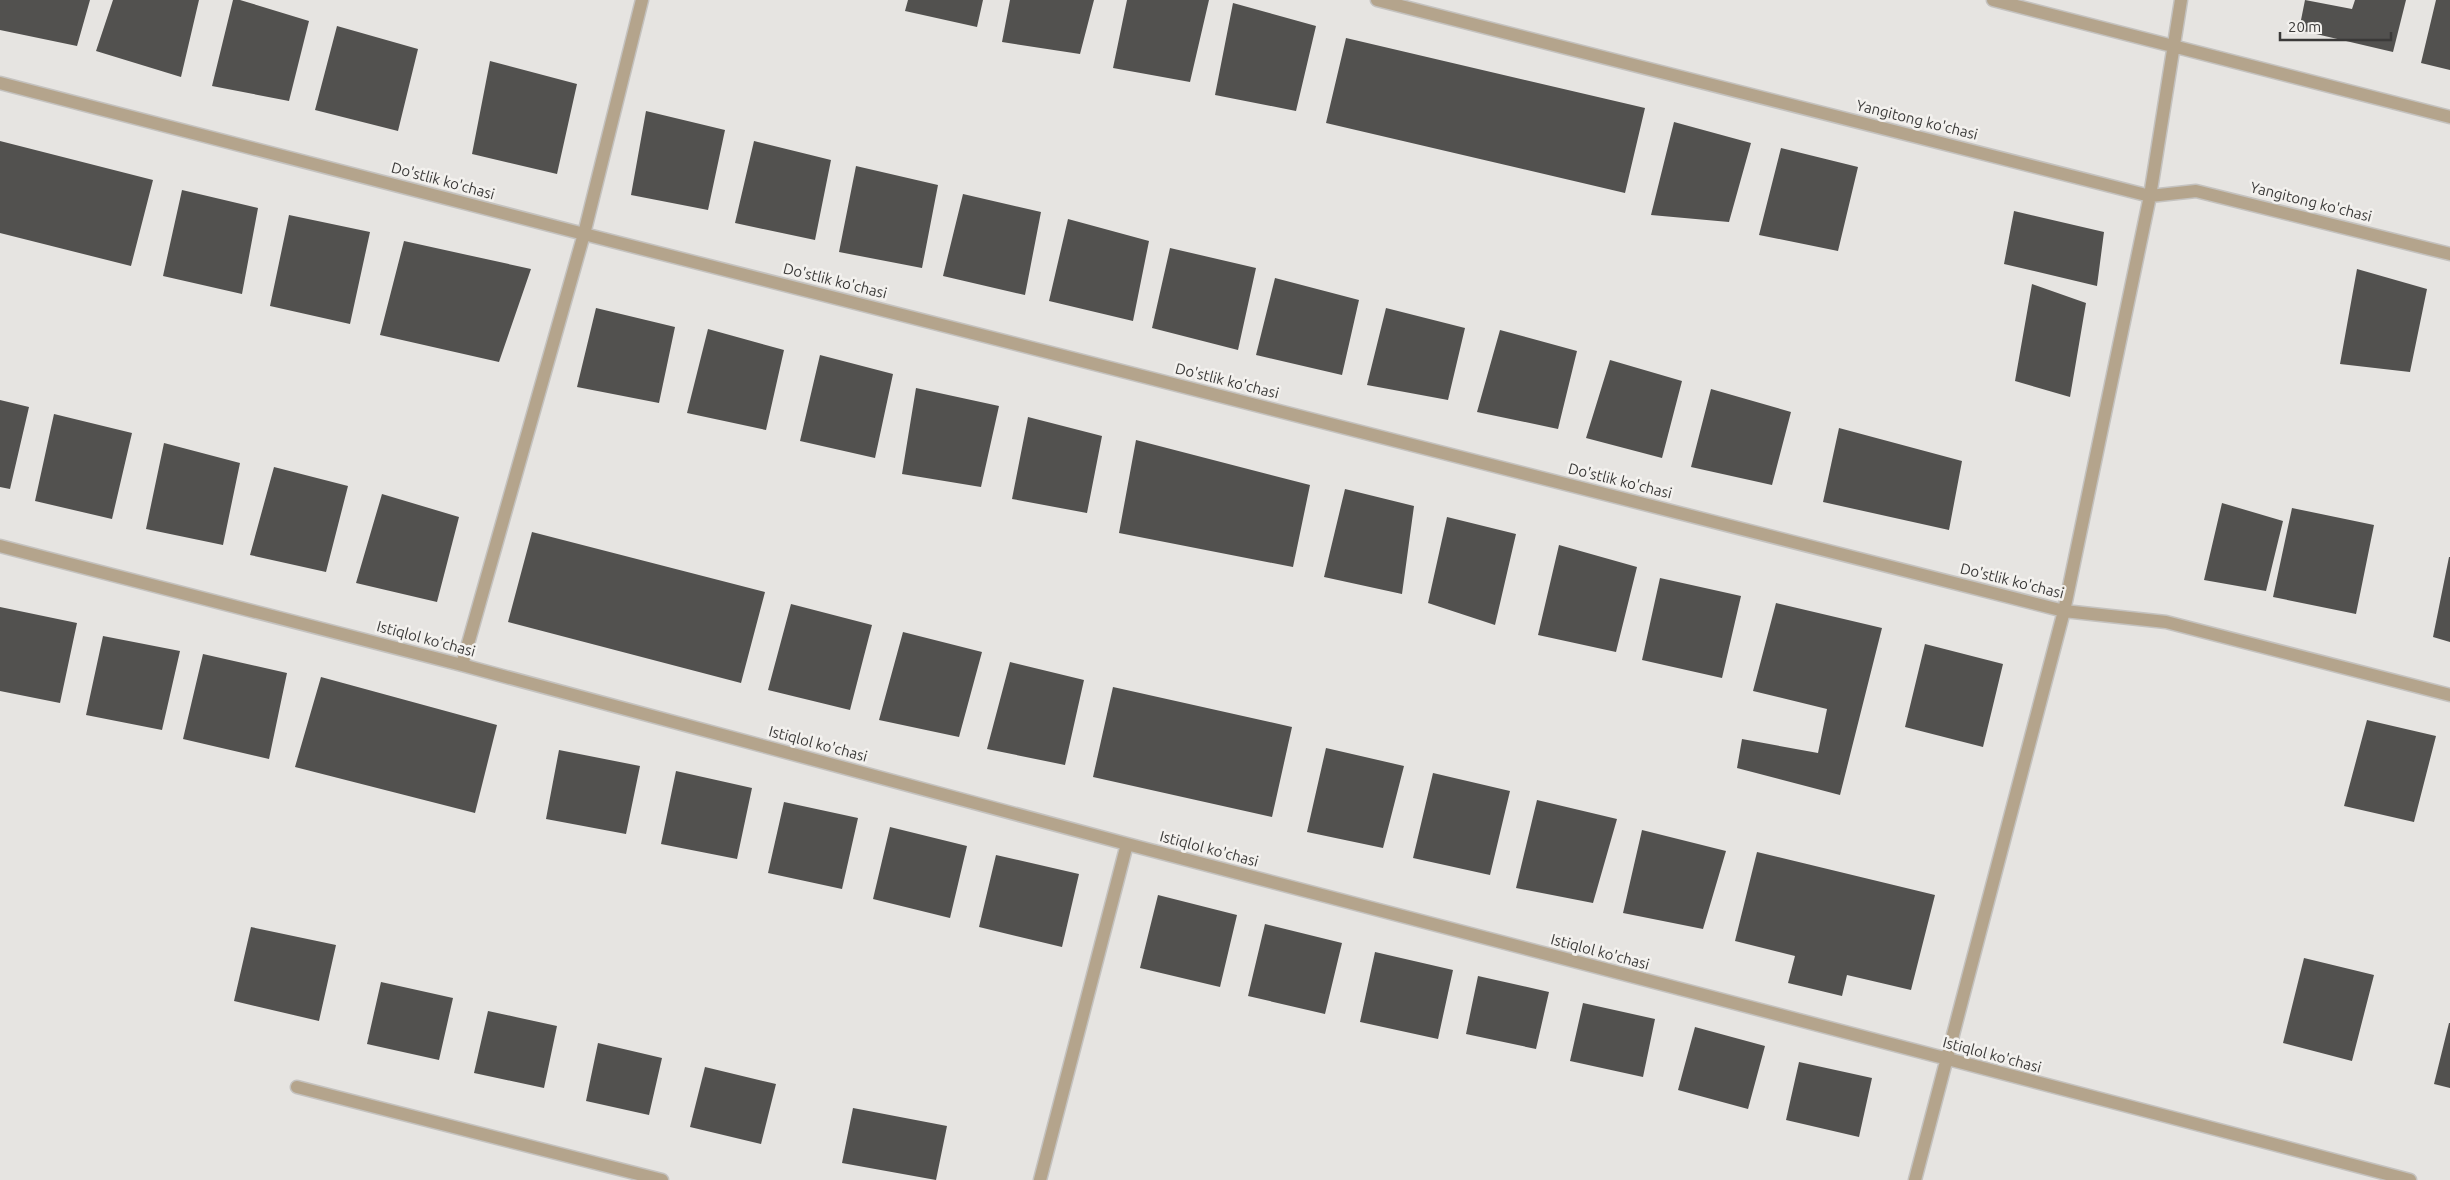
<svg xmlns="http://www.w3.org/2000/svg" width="2450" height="1180" font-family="Ubuntu,sans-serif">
<rect width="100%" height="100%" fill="#e6e4e1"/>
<!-- building -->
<path fill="#52514f" d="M0 0H90L77 46 0 30Z
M113 0H199L181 77 96 51Z
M233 0H240L309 21 289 101 212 86Z
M908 0H983L977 27 905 11Z
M1010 0H1094L1080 54 1002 42Z
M1127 0H1209L1190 82 1113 68Z
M2305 0 2352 9 2355 0H2406L2393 52 2299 30Z
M2436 0H2450V70L2421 63Z
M1233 3 1316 26 1296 111 1215 95Z
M337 26 418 49 398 131 315 110Z
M1346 38 1645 108 1625 193 1326 123Z
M490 61 577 84 557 174 472 154Z
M646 111 725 130 708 210 631 195Z
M1674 122 1751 143 1729 222 1651 215Z
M0 141 153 180 131 266 0 233Z
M754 141 831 160 815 240 735 223Z
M1781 148 1858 167 1838 251 1759 235Z
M856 166 938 185 922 268 839 252Z
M182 190 258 208 242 294 163 276Z
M963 194 1041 212 1025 295 943 276Z
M2014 211 2104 232 2097 286 2004 264Z
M289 215 370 232 350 324 270 306Z
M1068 219 1149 241 1133 321 1049 301Z
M404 241 531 269 499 362 380 335Z
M1170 248 1256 268 1238 350 1152 328Z
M2357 269 2427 289 2410 372 2340 364Z
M1275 278 1359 300 1342 375 1256 355Z
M2032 284 2086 303 2070 397 2015 381Z
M596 308 675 327 659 403 577 387Z
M1386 308 1465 328 1448 400 1367 385Z
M708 329 784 350 766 430 687 413Z
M1500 330 1577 351 1558 429 1477 412Z
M820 355 893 374 875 458 800 441Z
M1610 360 1682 381 1662 458 1586 438Z
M916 388 999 406 981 487 902 474Z
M1711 389 1791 412 1772 485 1691 467Z
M0 400 29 407 10 489 0 487Z
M54 414 132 433 112 519 35 501Z
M1028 417 1102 436 1087 513 1012 499Z
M1839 428 1962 461 1949 530 1823 502Z
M1136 440 1310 485 1293 567 1119 533Z
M164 443 240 463 223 545 146 529Z
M274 467 348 486 326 572 250 555Z
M1345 489 1414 506 1402 594 1324 577Z
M382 494 459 517 437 602 356 583Z
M2222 503 2283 521 2266 591 2204 580Z
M2292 508 2374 525 2356 614 2273 597Z
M1447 517 1516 534 1495 625 1428 603Z
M532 532 765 592 741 683 508 622Z
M1559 545 1637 567 1616 652 1538 635Z
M2449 557H2450V642L2433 637Z
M1660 578 1741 596 1722 678 1642 660Z
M1776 603 1882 628 1840 795 1737 768 1742 739 1818 753 1827 709 1753 691Z
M791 604 872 625 850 710 768 690Z
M0 607 77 623 60 703 0 691Z
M903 632 982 652 959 737 879 720Z
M103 636 180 651 162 730 86 715Z
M1925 644 2003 664 1983 747 1905 727Z
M203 654 287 673 269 759 183 739Z
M1010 662 1084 680 1065 765 987 749Z
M321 677 497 725 475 813 295 767Z
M1113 687 1292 727 1272 817 1093 777Z
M2367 720 2436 736 2414 822 2344 806Z
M1326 748 1404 766 1383 848 1307 832Z
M559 750 640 766 626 834 546 819Z
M676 771 752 788 737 859 661 844Z
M1433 773 1510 791 1490 875 1413 858Z
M1537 800 1617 819 1593 903 1516 888Z
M784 802 858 818 842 889 768 873Z
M890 827 967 846 950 918 873 899Z
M1642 830 1726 851 1703 929 1623 913Z
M1757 852 1935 895 1911 990 1847 975 1842 996 1788 983 1795 956 1735 941Z
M996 855 1079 874 1062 947 979 927Z
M1158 895 1237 915 1220 987 1140 968Z
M1265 924 1342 943 1325 1014 1248 996Z
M251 927 336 945 319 1021 234 1001Z
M1375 952 1453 970 1438 1039 1360 1022Z
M2304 958 2374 975 2352 1061 2283 1043Z
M1478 976 1549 992 1536 1049 1466 1034Z
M381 982 453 998 439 1060 367 1044Z
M1583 1003 1655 1019 1643 1077 1570 1061Z
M488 1011 557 1026 544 1088 474 1073Z
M2449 1023H2450V1088L2434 1084Z
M1695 1027 1765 1046 1748 1109 1678 1090Z
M598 1043 662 1058 649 1115 586 1101Z
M1799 1062 1872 1078 1859 1137 1786 1120Z
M705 1067 776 1084 761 1144 690 1127Z
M853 1108 947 1126 936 1180 842 1163Z"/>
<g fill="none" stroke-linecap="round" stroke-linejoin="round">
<defs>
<path id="minor" d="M1377 0 2150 196 2196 191 2450 254
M1993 0 2450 117
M0 83 584 234 2064 611 2166 622 2450 695
M0 546 462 665 1127 844 2410 1180
M462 665 584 234 642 0
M297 1087 662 1180
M1040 1180 1127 844
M1915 1180 2064 611 2150 196 2181 0"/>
</defs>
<!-- minor casing -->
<use href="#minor" stroke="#c4c2bf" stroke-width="15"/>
<!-- minor -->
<use href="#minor" stroke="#b4a48c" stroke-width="12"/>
</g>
<g text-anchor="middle" stroke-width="5" stroke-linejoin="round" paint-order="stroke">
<!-- street labels -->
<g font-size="15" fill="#3b3a39" stroke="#f3f1ee">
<text transform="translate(1917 120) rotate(14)" y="5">Yangitong ko'chasi</text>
<text transform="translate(443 181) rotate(15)" y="5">Do'stlik ko'chasi</text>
<text transform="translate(2311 202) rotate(14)" y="5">Yangitong ko'chasi</text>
<text transform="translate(835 281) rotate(14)" y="5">Do'stlik ko'chasi</text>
<text transform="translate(1227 381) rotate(14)" y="5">Do'stlik ko'chasi</text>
<text transform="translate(1620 481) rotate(14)" y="5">Do'stlik ko'chasi</text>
<text transform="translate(2012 581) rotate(14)" y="5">Do'stlik ko'chasi</text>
<text transform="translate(426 639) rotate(15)" y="5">Istiqlol ko'chasi</text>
<text transform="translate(818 744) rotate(15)" y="5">Istiqlol ko'chasi</text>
<text transform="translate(1209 849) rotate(15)" y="5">Istiqlol ko'chasi</text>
<text transform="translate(1600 952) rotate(15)" y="5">Istiqlol ko'chasi</text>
<text transform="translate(1992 1055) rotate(15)" y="5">Istiqlol ko'chasi</text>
</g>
</g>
<!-- scale -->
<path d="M2280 32v8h111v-8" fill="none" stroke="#3b3a39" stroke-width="2.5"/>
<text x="2288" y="32" font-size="15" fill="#3b3a39" stroke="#f3f1ee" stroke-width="4" paint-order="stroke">20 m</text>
</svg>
